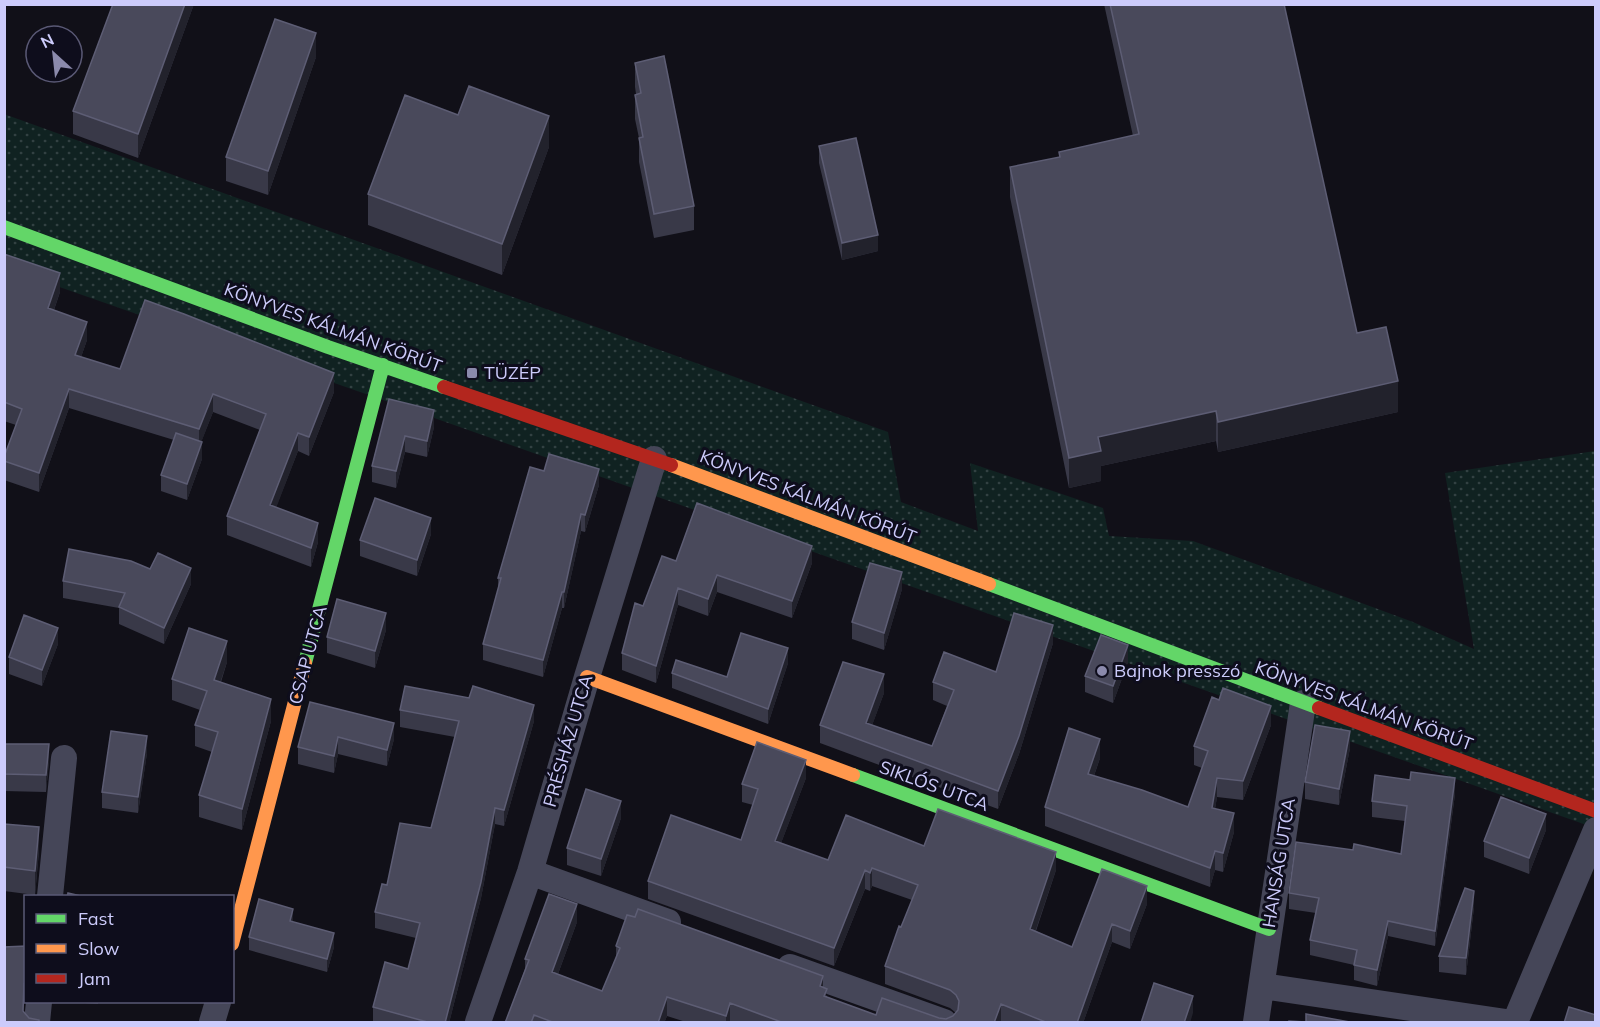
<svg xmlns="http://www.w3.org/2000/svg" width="1600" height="1027" font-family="Mulish,sans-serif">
<defs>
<pattern id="grass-dots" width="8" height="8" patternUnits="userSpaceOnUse" patternTransform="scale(1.5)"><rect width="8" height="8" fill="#102221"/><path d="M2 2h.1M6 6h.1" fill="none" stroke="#324142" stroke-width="1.8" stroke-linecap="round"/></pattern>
</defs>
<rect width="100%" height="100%" fill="#111018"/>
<!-- grass -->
<path fill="url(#grass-dots)" d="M4 114 888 432 901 502 978 531 970 463 1103 508 1109 536 1193 541 1413 622 1474 649 1445 473 1595 451V828L403 407 5 268Z"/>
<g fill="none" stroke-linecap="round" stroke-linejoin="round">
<!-- street -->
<path stroke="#454658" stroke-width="26" d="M530 872 668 922
M50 896 64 758
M790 967 944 1022
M1262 986 1506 1022
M37 1022 39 1002
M212 1022 218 1002
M478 1022 530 872 587 677 654 459
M1256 1022 1303 703
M1515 1022 1596 830"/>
<!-- fast -->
<path stroke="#63d668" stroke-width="14" d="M4 227 328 347 444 387
M989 584 1319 708
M305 663 383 365
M853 775 1269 929"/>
<!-- slow -->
<path stroke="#ff974d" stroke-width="14" d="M671 465 989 584
M587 677 853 775
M232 944 305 663"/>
<!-- jam -->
<path stroke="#b3261e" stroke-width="14" d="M444 387 671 465
M1319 708 1596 811"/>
</g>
<!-- wall -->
<path fill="#393948" d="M113 4H194L138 158 73 134V111Z
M1104 4H1284L1357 333 1398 412 1218 452 1216 441 1101 466V481L1069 488 1010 197V167L1059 158V152L1133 136Z
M316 57 268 195 226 181V157Z
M635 63 694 206V230L654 238 639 162V138L635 119V95L636 94 635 87Z
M458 115 549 147 502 275 368 225V194Z
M819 146 878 251 842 260 819 163Z
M4 254 60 292 54 310 87 340 81 357 120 369 334 392 309 456 298 451 276 507 318 542 311 567 227 535V516L260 430 213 412 201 442 202 459 187 500 161 491V475L174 440 69 408 39 492 4 480V457L16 425 4 421Z
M389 399 434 427 427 457 405 452 396 488 372 482V466Z
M544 471 599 485 585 532 581 531 564 608H562L543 677 483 660V644L498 590V578Z
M431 534 417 576 360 556V540Z
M676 561 812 563 792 618 717 592 708 616 678 605 656 683 622 670V653L643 606Z
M150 569 191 584 164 644 119 624V608L63 598V581Z
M902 589 884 650 852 639V622Z
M386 630 375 668 327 653V637Z
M1053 643 1019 754 998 809 820 743V725L884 693 872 725 932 746 947 706 933 700V682L996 672Z
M58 644 42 686 9 674V657Z
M227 662 221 682 271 721 242 830 199 817V795L212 752 195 746V725L200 710 172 700V679Z
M1128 662 1113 703 1085 692V676Z
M788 663 768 724 672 688V673L727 677Z
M310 702 394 739 387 766 338 754 334 773 298 764V747Z
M400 710 534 721 504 826 495 824 481 898 449 1023H373V1007L408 969 416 938 375 928V912L387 885 431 828 455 737 400 727Z
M1271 725 1243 800 1217 797 1215 809 1234 832 1223 872 1215 870 1210 887 1045 826V807L1100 758 1094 776 1188 807 1202 768 1194 765V746Z
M4 744 49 761 46 792 4 791Z
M1350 748 1339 805 1305 799V782Z
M147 753 138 813 102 808V792Z
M806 778 781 843 828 860 924 846 1056 870 1036 931 1072 947 1147 904 1130 949 1112 942 1083 1023H734L730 1021V1023H689L667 1016 664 1023H505L525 969V959L577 922 558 974 602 991 616 958V946L823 988 827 997 876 1015 946 1019 953 1016 956 1013 950 1008 885 984V966L912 900 872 886 870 891 865 889 834 966 648 899V881L741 840 753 805 742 802V784Z
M1455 794 1435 946 1388 936 1377 986 1354 980V965L1310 955V940L1316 913 1289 909V893L1353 850 1401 854 1405 821 1372 817V801Z
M621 818 601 876 567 865V848Z
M4 824 39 851 35 895 4 891Z
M1546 830 1529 874 1484 857V841Z
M1474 907 1466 975 1439 972V956Z
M293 922 334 947 327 972 249 950V937Z
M71 1002H98V1004Z"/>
<!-- shaded-wall -->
<path fill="#22222c" d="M185 4H194L138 158V134Z
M316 33V57L268 195V171Z
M549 116V147L502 275V244Z
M878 235V251L842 260V243Z
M60 273V292L48 327V308Z
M87 322V340L75 374V355Z
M334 373V392L309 456V437Z
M1398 381V412L1218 452V422Z
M69 389V408L39 492V473Z
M213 394V412L199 448V429Z
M434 410V427L427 457V441Z
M1216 411V441L1101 466V481L1069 488V458L1098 437Z
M298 433V451L270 524V505Z
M405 436V452L396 488V471Z
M202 442V459L187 500V484Z
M599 469V485L585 532V515Z
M581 514V531L564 608V592Z
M431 518V534L417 576V560Z
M318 523V542L311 567V548Z
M812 546V563L792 618V601Z
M191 568V584L164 644V628Z
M902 572V589L884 650V633Z
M717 575V592L708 616V599Z
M678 588V605L656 683V666Z
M562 592V608L543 677V660Z
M386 613V630L375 668V651Z
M1053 625V643L1019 754 998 809V791Z
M58 628V644L42 686V670Z
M227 641V662L214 701V680Z
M1128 645V662L1113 703V686Z
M788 648V663L768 724V709Z
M884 674V693L866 742V723Z
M271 699V721L242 830V809Z
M534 705V721L504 826V810Z
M1271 706V725L1243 800V781Z
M394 723V739L387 766V750Z
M1350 731V748L1339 805V789Z
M147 736V753L138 813V797Z
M338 737V754L334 773V756Z
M1100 739V758L1088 793V774Z
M49 744V761L46 792V775Z
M806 760V778L775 859V841Z
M1217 778V797L1212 827V808Z
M1455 778V794L1435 946V931Z
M621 801V818L601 876V859Z
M495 808V824L481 898 449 1023H445Z
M1234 813V832L1223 872V853Z
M1546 814V830L1529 874V858Z
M39 827V851L35 895V871Z
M1215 851V870L1210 887V868Z
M1056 852V870L1030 947V929Z
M872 868V886L870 891V873Z
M865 870V889L834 966V948Z
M1147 886V904L1130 949V931Z
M1474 891V907L1466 975V958Z
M577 904V922L552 990V972Z
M293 909V922L290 921Z
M1388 921V936L1377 986V970Z
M1112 924V942L1083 1023H1077Z
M334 933V947L327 972V959Z
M823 976V994L820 986Z
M26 980V997L24 1000 23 1023 24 984Z
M1193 996V1013L1190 1023H1184Z
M667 997V1016L664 1023H658Z
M730 1003V1023H726V1016Z
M1001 1004V1023H994Z"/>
<!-- building -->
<path fill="#49495b" stroke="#5d5d74" stroke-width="1.5" d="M113 4H185L138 134 73 111Z
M1110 4H1284L1357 333 1386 327 1398 381 1218 422 1216 411 1098 437 1101 451 1069 458 1010 167 1060 157 1059 152 1139 134Z
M275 19 316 33 268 171 226 157Z
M664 56 694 206 654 214 639 138 643 137 635 95 641 93 635 63Z
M469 86 549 116 502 244 368 194 405 95 458 115Z
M856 138 878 235 842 243 819 146Z
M4 254 60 273 48 308 87 322 75 355 120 369 145 300 184 314 334 373 309 437 298 433 270 505 318 523 311 548 227 516 266 414 213 394 199 429 69 389 39 473 4 461V457L22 409 4 402Z
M389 399 434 410 427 441 405 436 396 471 372 466Z
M176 433 202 442 187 484 161 475Z
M549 454 599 469 585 515 581 514 564 592H562L543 660 483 644 501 578H498L530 467 544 471Z
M375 498 431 518 417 560 360 540Z
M697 503 812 546 792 601 717 575 708 599 678 588 656 666 622 653 635 603 643 606 662 556 676 561Z
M69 549 131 561 150 569 158 553 191 568 164 628 119 607 125 593 63 581Z
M870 563 902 572 884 633 852 622Z
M337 599 386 613 375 651 327 637Z
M1014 613 1053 625 1019 736 998 791 820 725 843 662 884 674 866 723 932 746 954 690 933 682 944 652 996 672Z
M24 615 58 628 42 670 9 657Z
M189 628 227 641 214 680 271 699 242 809 199 795 218 732 195 725 207 691 172 679Z
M741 633 788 648 768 709 672 673 676 660 727 677Z
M1101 635 1128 645 1113 686 1085 676Z
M405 686 469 698 473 686 534 705 504 810 495 808 481 882 445 1023H431L373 1007 385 962 408 969 420 923 375 912 382 884 387 885 400 823 431 828 459 721 400 710Z
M1223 688 1271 706 1243 781 1217 778 1212 808 1234 813 1223 853 1215 851 1210 868 1045 807 1069 728 1100 739 1088 774 1142 790 1188 807 1208 751 1194 746 1212 697 1219 700Z
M310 702 394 723 387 750 338 737 334 756 298 747Z
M1315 725 1350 731 1339 789 1305 782Z
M111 731 147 736 138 797 102 792Z
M757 742 806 760 775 841 828 860 846 815 924 846 938 809 1056 852 1030 929 1072 947 1102 869 1147 886 1130 931 1112 924 1077 1023H1048L1001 1004 994 1023H784L730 1003 726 1016 667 997 658 1023H555L534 1015 531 1023H505L529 960 525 959 549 894 577 904 552 972 602 991 620 948 616 946 627 915 635 917 638 909 823 976 820 986 827 989 824 996 876 1015 882 998 939 1018 946 1019 953 1016 958 1010 959 1001 956 995 950 990 885 966 899 926 901 927 918 885 872 868 870 873 865 870 834 948 648 881 671 815 741 840 758 789 742 784Z
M4 744H49L46 775 4 774Z
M1411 772 1455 778 1435 931 1388 921 1377 970 1354 965 1357 950 1310 940 1319 898 1289 893 1296 842 1353 850 1354 844 1401 854 1407 806 1372 801 1375 775 1410 780Z
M586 789 621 801 601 859 567 848Z
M1501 797 1546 814 1529 858 1484 841Z
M4 824 39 827 35 871 4 867Z
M1465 888 1474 891 1466 958 1439 956Z
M68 893 85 897H67Z
M259 899 293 909 290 921 334 933 327 959 249 937Z
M26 946V980L24 984 23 1011 29 1018 39 1020V1023H4V947Z
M1154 983 1193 996 1184 1023H1141Z
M1569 1007 1596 1015V1023H1564Z
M1306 1014 1355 1023H1289V1021L1306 1022Z"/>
<!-- markers -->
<g fill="#8b8aac" stroke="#0e0d1c" stroke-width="2">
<rect x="466" y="367" width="12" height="12" rx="3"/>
<circle cx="1102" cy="671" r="6"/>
</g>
<g text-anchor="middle" stroke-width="6" stroke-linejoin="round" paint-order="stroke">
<!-- street labels -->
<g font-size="18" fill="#cccbfb" stroke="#0e0d1c">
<text transform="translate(333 328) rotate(20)" y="6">KÖNYVES KÁLMÁN KÖRÚT</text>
<text transform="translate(808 497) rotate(21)" y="6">KÖNYVES KÁLMÁN KÖRÚT</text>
<text transform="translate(308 655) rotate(-75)" y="6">CSAP UTCA</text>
<text transform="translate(1364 706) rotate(20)" y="6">KÖNYVES KÁLMÁN KÖRÚT</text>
<text transform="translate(568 741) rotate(-74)" y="6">PRÉSHÁZ UTCA</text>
<text transform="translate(934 786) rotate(20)" y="6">SIKLÓS UTCA</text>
<text transform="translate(1279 863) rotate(-81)" y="6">HANSÁG UTCA</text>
</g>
<!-- poi labels -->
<g font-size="18" fill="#cccbfb" stroke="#0e0d1c" text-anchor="start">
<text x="484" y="379">TÜZÉP</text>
<text x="1114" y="677">Bajnok presszó</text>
</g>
</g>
<!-- border -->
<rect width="1600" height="1027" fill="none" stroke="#cccbfb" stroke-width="12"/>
<!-- legend -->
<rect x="24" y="895" width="210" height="108" fill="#0e0d1c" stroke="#5a5975" stroke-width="1.5"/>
<rect x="36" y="914" width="30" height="9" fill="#63d668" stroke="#5a5975" stroke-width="1.5"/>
<text x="78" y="925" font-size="18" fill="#cccbfb">Fast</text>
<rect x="36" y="944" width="30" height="9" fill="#ff974d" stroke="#5a5975" stroke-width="1.5"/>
<text x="78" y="955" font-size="18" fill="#cccbfb">Slow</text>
<rect x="36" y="974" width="30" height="9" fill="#b3261e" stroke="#5a5975" stroke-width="1.5"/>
<text x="78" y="985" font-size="18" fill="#cccbfb">Jam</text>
<!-- north arrow -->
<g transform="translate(54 54) rotate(333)"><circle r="28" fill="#0e0d1c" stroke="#5a5975" stroke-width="1.5"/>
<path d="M0-4.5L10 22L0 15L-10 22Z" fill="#8b8aac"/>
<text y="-9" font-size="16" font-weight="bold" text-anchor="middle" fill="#cccbfb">N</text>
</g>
</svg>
